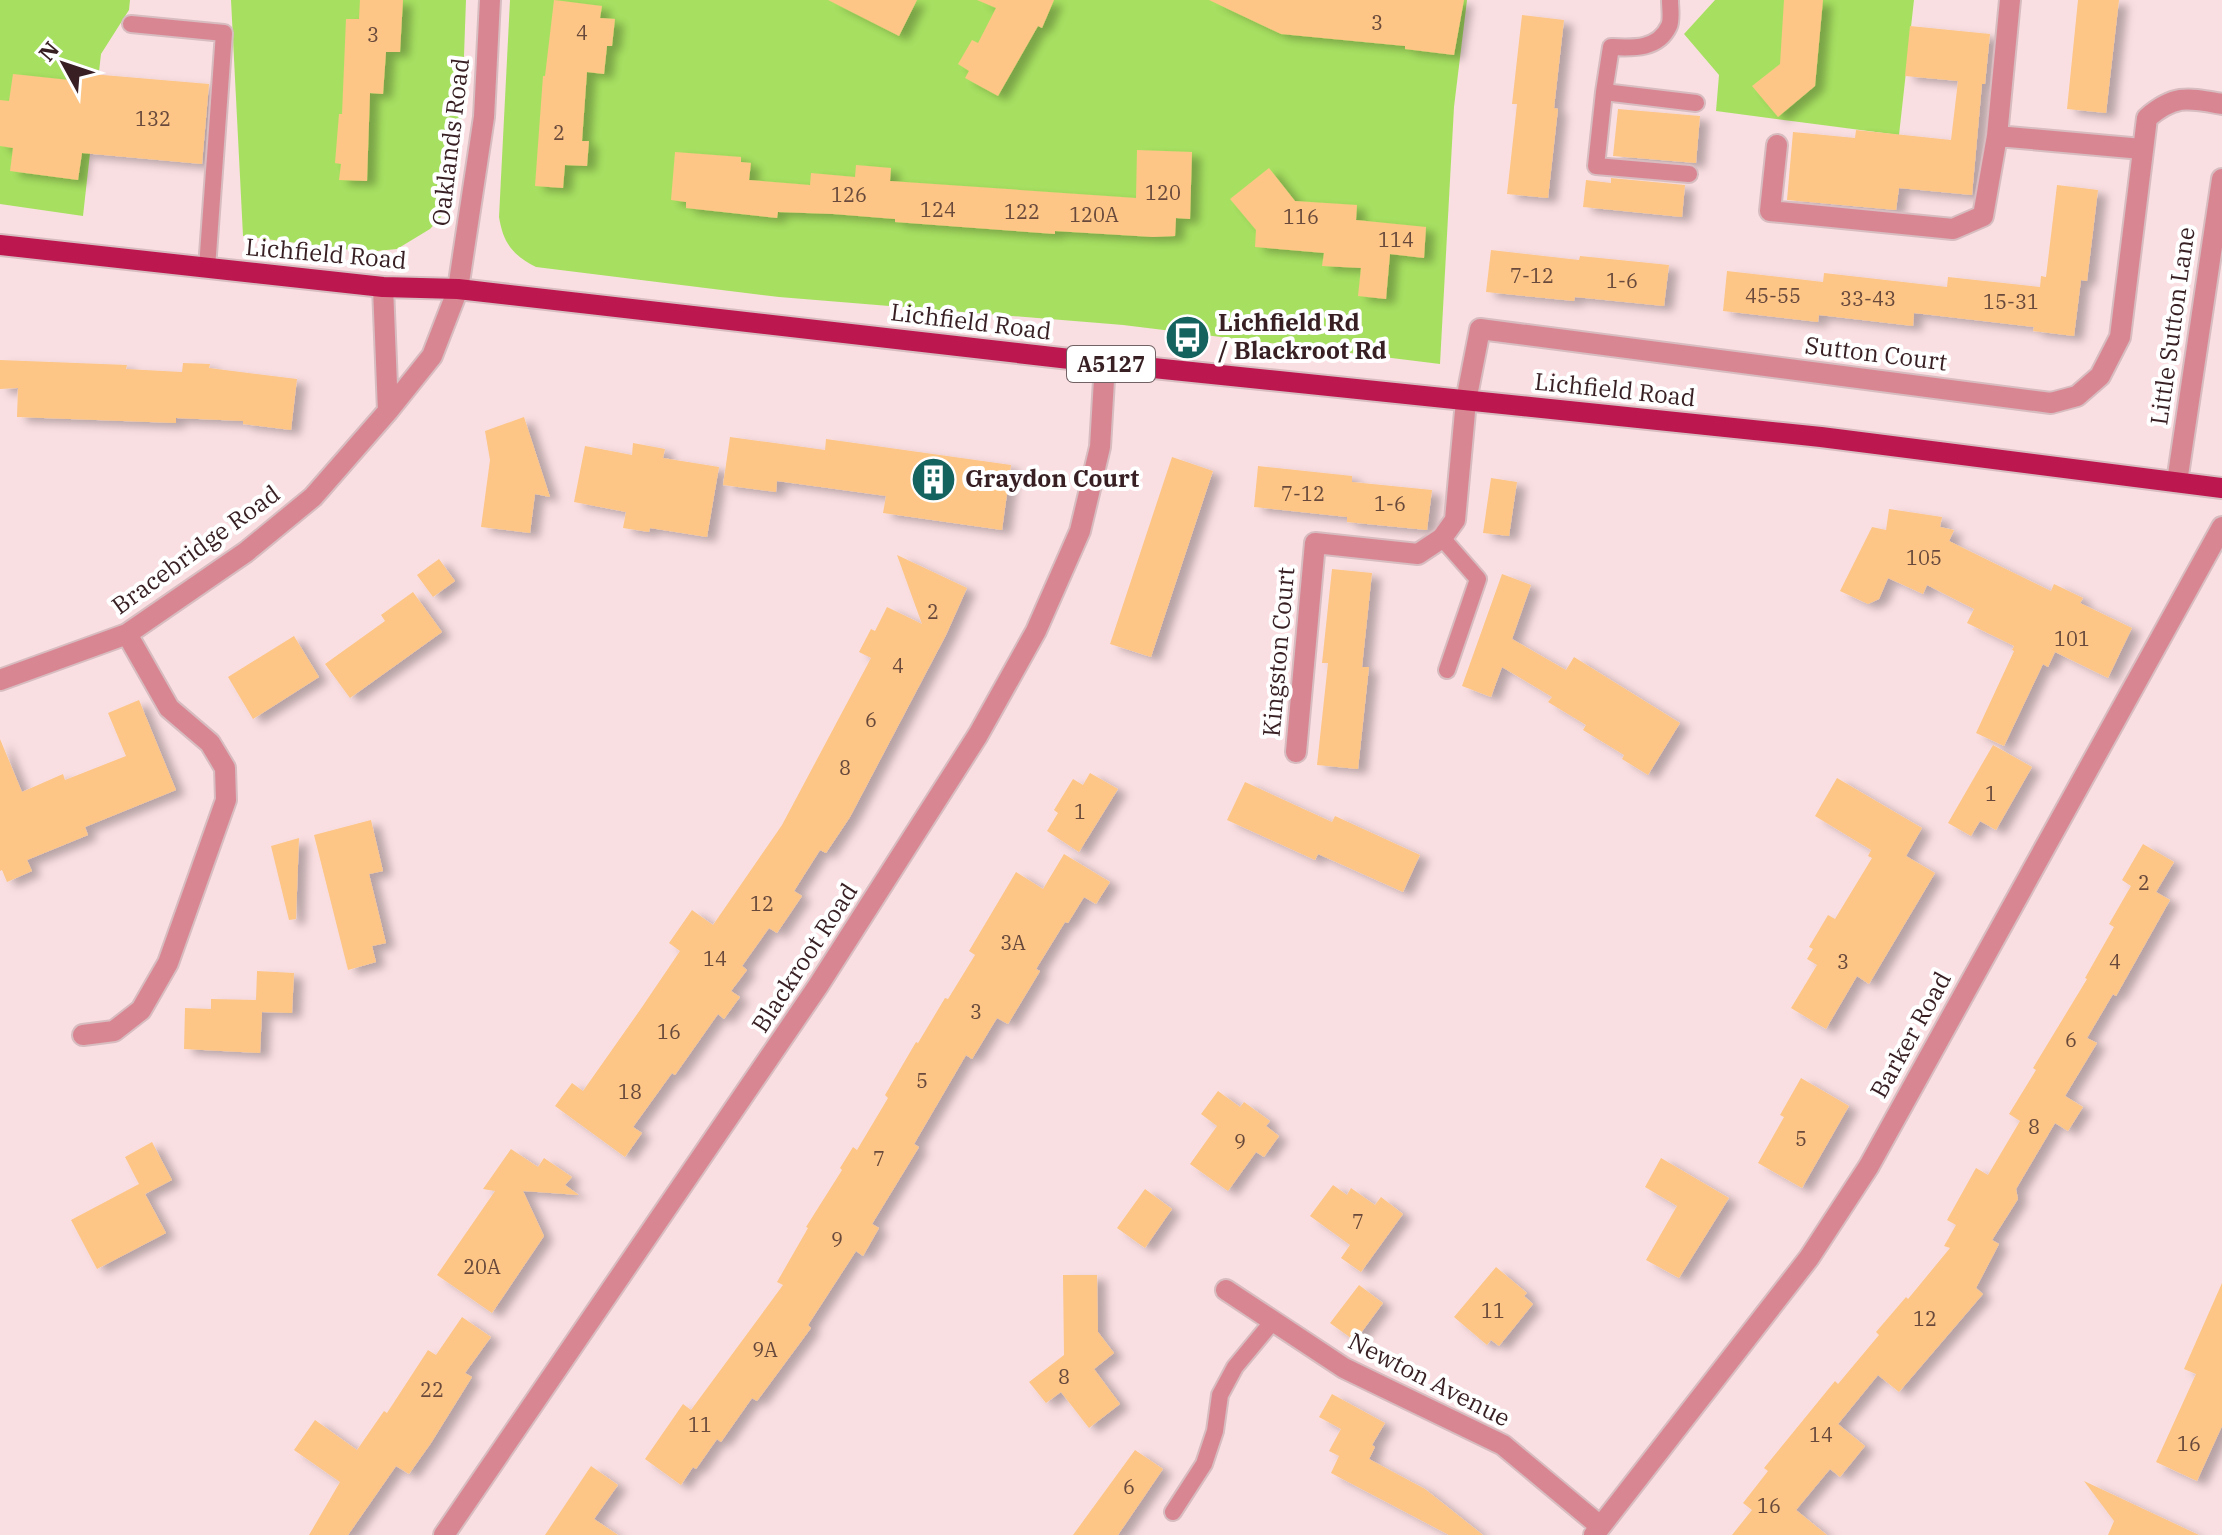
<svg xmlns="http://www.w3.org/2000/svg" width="2222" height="1535" font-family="'IBM Plex Serif',serif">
<defs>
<filter id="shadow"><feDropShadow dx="9" dy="5" stdDeviation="4" flood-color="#0004"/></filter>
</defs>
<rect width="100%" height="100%" fill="#fadfe2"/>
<!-- green -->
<path fill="#a7e061" d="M0 0H130L129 10 101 54 83 216 0 204Z
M231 0H466L460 167 451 206 430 229 397 249 367 252 243 236Z
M510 0H1467L1454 107 1440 364 1123 325 779 297 536 267C512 255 503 242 499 217Z
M1715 0H1914L1899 135 1716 111 1719 75 1684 34Z"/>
<!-- building -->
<path fill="#fdc686" filter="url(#shadow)" d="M360 0H403L400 52H386L383 94 370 93 367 181 339 180 341 164 335 163 339 114H342L346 19H359Z
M554 0 602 6 600 18 615 19 612 46H607L604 74 587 72 582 141H589L587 166 565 165 563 188 535 186 543 76H545Z
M828 0H917L899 36Z
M977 0H1054L1042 28 1038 26 998 96 965 78 969 71 958 64 972 40 978 43 996 8Z
M1209 0H1464L1454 55 1405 49V46L1281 34Z
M1784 0H1823L1815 86 1778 117 1752 86 1780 64Z
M2078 0H2119L2106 113 2067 109Z
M1522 15 1564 20 1554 108 1558 109 1548 198 1507 194 1517 104H1512Z
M1910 26 1990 34 1985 84H1982L1972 195 1899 188 1896 210 1787 200 1793 132 1855 138 1856 130 1951 140 1958 81 1905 76Z
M79 73 209 84 202 164 82 153 78 180 10 171 13 148 0 146V100L9 101 13 74 69 80V78L78 80Z
M1618 109 1700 116 1696 163 1613 156Z
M1137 150 1192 152 1190 219 1176 218 1175 236 1153 237 1055 231V234L895 222V219L833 214 778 212 777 218 686 208V202L671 200 675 152 741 157V162L751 163 749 180 810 185 811 173 855 177 856 165 891 168 890 181 1136 198Z
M1269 168 1295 201 1357 205 1356 220 1426 227 1424 258 1390 254 1386 299 1358 296 1361 268 1322 266 1324 253 1255 247 1256 230 1230 199Z
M1611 178 1685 185 1682 217 1583 207 1586 180 1611 183Z
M2057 185 2098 190 2087 281 2081 280 2074 336 2033 331 2034 327 1914 313 1913 326 1819 315 1818 322 1723 311 1727 271 1823 282 1824 273 1947 287 1948 277 2040 287 2041 276 2046 277Z
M1491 250 1579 260 1580 256 1669 265 1664 306 1575 297 1574 301 1486 292Z
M0 360 127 365 126 369 182 372 183 363 210 364 209 368 297 379 291 430 243 424V421L176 418V423L17 417 18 388 0 389Z
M524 417 550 497 535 494 530 533 481 527 490 460 485 431Z
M730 437 825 450 826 439 1011 465 1002 530 883 513 886 496 777 481 776 492 723 485Z
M633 443 665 449 663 458 719 467 707 537 650 528 649 532 623 528 626 512 574 502 585 446 632 455Z
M1172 457 1213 471 1151 657 1110 644Z
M1258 466 1352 476V482L1432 490 1427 530 1347 522V517L1254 507Z
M1491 478 1517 482 1509 536 1483 533Z
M1889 509 1942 517 1940 527 1954 530 1949 541 2051 591 2054 584 2083 598 2080 603 2132 628 2108 678 2055 652 2048 667 2043 664 2004 746 1976 733 2014 651 2012 650 2014 646 1967 623 1974 609 1927 585 1923 594 1888 578 1879 599 1868 604 1840 591 1872 527 1886 530Z
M897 555 967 588 946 635 850 817 826 853 820 850 794 891 802 896 777 933 769 928 742 966 747 970 731 991 740 997 724 1019 718 1014 675 1075 672 1073 633 1127 642 1133 625 1157 555 1106 572 1083 583 1091 640 1010 680 951 669 943 692 910 713 925 782 825 871 658 859 652 871 629 875 631 887 607 922 624Z
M439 559 455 581 433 597 417 575Z
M1332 569 1372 573 1362 667H1369L1358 769 1317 765 1328 663H1322Z
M1502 574 1531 585 1512 639 1566 670 1574 657 1680 723 1648 775 1622 759 1624 755 1583 730 1586 725 1548 702 1552 697 1502 667 1491 697 1462 686Z
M413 592 442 632 350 698 325 664 385 621 381 615Z
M294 636 319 677 253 719 228 677Z
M139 700 176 790 85 827 88 835 27 860 32 871 7 882 2 870 0 871V739L22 792 63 774 65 780 126 756 108 713Z
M1993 745 2032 767 1996 830 1980 821 1971 836 1948 823Z
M1090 773 1118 789 1079 852 1047 831 1058 813 1054 810 1073 779 1083 785Z
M1837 778 1922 828 1906 856 1935 873 1869 984 1857 976 1826 1029 1791 1008 1817 965 1807 959 1813 949 1809 947 1828 915 1835 919 1872 858 1868 856 1871 850 1815 816Z
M1245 782 1332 822 1335 816 1420 855 1403 892 1318 854 1315 860 1227 820Z
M371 820 383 871 369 874 386 943 372 946 376 962 348 970 314 835Z
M299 838 296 919 289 920 271 846Z
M2143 844 2174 862 2156 892 2170 900 2116 996 2113 994 2087 1038 2097 1043 2065 1096 2083 1107 2068 1131 2055 1123 2016 1189 2018 1199 1992 1240 1999 1244 1976 1288 1983 1294 1899 1392 1878 1375 1838 1424 1865 1446 1840 1477 1830 1469 1796 1510 1827 1535H1732L1752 1510 1743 1503 1768 1471 1764 1468 1835 1381 1838 1384 1879 1335 1876 1332 1906 1297 1908 1299 1950 1248 1944 1246 1956 1225 1947 1220 1976 1168 1988 1175 2020 1121 2009 1114 2036 1070 2033 1068 2087 979 2085 978 2114 927 2109 924 2131 886 2122 880Z
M1064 854 1110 882 1096 904 1084 897 1068 923 1065 922 1036 969 1040 971 1008 1024 997 1018 972 1059 966 1055 914 1144 919 1147 872 1224 879 1228 863 1256 856 1251 808 1325 811 1328 757 1401 752 1398 721 1442 717 1439 696 1469 693 1467 681 1485 645 1459 683 1404 691 1410 783 1285 777 1282 808 1228 806 1227 842 1170 840 1168 853 1147 857 1150 888 1098 885 1095 916 1042 918 1043 945 998 948 999 975 955 969 951 1016 872 1043 889Z
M257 971 294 973 292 1013 262 1012 260 1053 184 1049 185 1008 211 1009V999L256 1000Z
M1801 1078 1849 1106 1802 1188 1758 1163 1784 1117 1780 1115Z
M1218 1091 1240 1107 1244 1102 1270 1121 1266 1126 1279 1136 1264 1157 1256 1152 1228 1191 1190 1164 1217 1126 1201 1114Z
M152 1142 172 1180 145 1194 166 1233 97 1269 71 1220 139 1184 125 1157Z
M511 1149 538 1167 544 1158 572 1177 565 1185 579 1195 523 1191 544 1236 492 1313 437 1275 495 1191 483 1189Z
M1661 1158 1729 1198 1679 1278 1646 1260 1677 1206 1645 1187Z
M1333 1185 1347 1195 1351 1188 1375 1205 1381 1197 1403 1214 1361 1272 1341 1258 1350 1245 1310 1216Z
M1145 1189 1172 1209 1145 1248 1117 1228Z
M1496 1267 1527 1293 1524 1296 1533 1304 1499 1346 1491 1340 1487 1345 1454 1317Z
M1063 1275H1097L1098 1332 1114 1353 1094 1369 1120 1404 1089 1428 1061 1392 1046 1403 1029 1382 1064 1355Z
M2222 1283V1426L2197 1481 2156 1462 2196 1374 2184 1369Z
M1359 1285 1383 1303 1355 1341 1330 1323Z
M462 1317 491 1337 465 1373 472 1377 431 1443 409 1474 396 1466 348 1535H309L340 1482 294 1450 315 1420 357 1450 384 1411 387 1413 428 1350 436 1355Z
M1332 1394 1385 1423 1372 1445 1375 1447 1369 1459 1425 1489 1483 1535H1449L1331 1473 1339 1456 1329 1451 1341 1429 1319 1417Z
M1135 1450 1163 1469 1118 1535H1073Z
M591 1466 618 1485 594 1519 618 1535H545Z
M2084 1481 2199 1535H2108L2114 1521Z"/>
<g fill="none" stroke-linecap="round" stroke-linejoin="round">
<defs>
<path id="service" d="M131 24 224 33 207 268
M1604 92 1611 47C1632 48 1658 50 1669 26 1672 20 1670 8 1670 0
M1689 174 1596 166 1604 92 1696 103
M1442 538 1478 579 1447 670
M1173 1512 1204 1464 1215 1431 1220 1395 1235 1367 1273 1321"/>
<path id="minor" d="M1997 136 2142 149
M1777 145 1770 211 1953 229 1983 216 1997 136 2010 0
M383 287 388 411 432 356 458 289 484 117 490 0
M2177 482 2222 179
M0 680 127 634 246 552 313 497 388 411
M1296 752 1315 543 1418 554 1442 538 1455 520 1466 401 1480 329 2051 403 2077 396 2100 376 2120 337 2147 118C2175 94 2188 98 2222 104
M83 1035 114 1031 141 1010 168 963 226 800 225 768 210 743 169 708 127 634
M1226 1290 1344 1368 1503 1445 1600 1526
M444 1535 818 986 978 735 1036 631 1080 531 1100 447 1105 363
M1594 1535 1809 1258 1869 1166 2222 527"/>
<path id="primary" d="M0 245 383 287 458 289 1105 363 1821 437 2222 488"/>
</defs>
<!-- service casing -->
<use href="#service" stroke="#d7bcc0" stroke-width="20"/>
<!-- minor casing -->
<use href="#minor" stroke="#d7bcc0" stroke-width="24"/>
<!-- primary casing -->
<use href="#primary" stroke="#d7bcc0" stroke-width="24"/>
<!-- service -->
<use href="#service" stroke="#d98693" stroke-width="16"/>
<!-- minor -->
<use href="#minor" stroke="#d98693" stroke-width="20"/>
<!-- primary -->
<use href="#primary" stroke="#bc174f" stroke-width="20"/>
</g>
<!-- icons -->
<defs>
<symbol id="bus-disc" viewBox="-11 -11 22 22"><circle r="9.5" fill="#15635f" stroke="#fff"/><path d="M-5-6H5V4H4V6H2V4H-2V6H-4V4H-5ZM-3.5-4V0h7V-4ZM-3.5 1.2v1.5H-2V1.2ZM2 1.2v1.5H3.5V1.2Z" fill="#fff"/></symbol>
<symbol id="building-disc" viewBox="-11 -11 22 22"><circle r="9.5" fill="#15635f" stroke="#fff"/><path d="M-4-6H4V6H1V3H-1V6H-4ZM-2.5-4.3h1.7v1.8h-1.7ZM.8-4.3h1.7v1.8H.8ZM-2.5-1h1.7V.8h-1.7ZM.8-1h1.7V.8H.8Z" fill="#fff"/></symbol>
</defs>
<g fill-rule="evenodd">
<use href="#bus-disc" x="1162" y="312" width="51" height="51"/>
<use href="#building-disc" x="908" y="454" width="51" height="51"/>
</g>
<g text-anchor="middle" stroke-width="8" stroke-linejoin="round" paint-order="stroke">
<!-- number labels -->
<g font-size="20" fill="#68493c">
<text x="1377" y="30">3</text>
<text x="582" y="40">4</text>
<text x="373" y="42">3</text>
<text x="153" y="126">132</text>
<text x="559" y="140">2</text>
<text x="1163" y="200">120</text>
<text x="849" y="202">126</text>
<text x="938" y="217">124</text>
<text x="1022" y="219">122</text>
<text x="1094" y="222">120A</text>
<text x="1301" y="224">116</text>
<text x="1396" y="247">114</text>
<text x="1532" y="283">7-12</text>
<text x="1622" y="288">1-6</text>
<text x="1773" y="303">45-55</text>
<text x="1868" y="306">33-43</text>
<text x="2011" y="309">15-31</text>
<text x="1303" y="501">7-12</text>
<text x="1390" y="511">1-6</text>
<text x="1924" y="565">105</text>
<text x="933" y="619">2</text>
<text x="2072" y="646">101</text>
<text x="898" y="673">4</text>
<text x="871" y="727">6</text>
<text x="845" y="775">8</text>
<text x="1991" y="801">1</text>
<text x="1080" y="819">1</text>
<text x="2144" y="890">2</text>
<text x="762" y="911">12</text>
<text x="1013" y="950">3A</text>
<text x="715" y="966">14</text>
<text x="1843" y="969">3</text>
<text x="2115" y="969">4</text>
<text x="976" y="1019">3</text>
<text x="669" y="1039">16</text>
<text x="2071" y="1047">6</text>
<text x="922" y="1088">5</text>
<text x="630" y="1099">18</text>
<text x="2034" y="1134">8</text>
<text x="1801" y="1146">5</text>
<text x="1240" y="1149">9</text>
<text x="879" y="1166">7</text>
<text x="1358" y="1229">7</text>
<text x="837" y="1247">9</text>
<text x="482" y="1274">20A</text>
<text x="1493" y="1318">11</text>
<text x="1925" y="1326">12</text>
<text x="765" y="1357">9A</text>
<text x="1064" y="1384">8</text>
<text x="432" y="1397">22</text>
<text x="700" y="1432">11</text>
<text x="1821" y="1442">14</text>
<text x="2189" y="1451">16</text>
<text x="1129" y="1494">6</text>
<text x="1769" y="1513">16</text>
</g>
<!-- shield labels -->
<rect fill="#fff" stroke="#736265" stroke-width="2" x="1067" y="346" width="88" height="36" rx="6"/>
<g font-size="22" font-weight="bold" fill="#371f23">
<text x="1111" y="372">A5127</text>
</g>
<!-- street labels -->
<g font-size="24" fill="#371f23" stroke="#fff">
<text transform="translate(451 142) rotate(-83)" y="8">Oaklands Road</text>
<text transform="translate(326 254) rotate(5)" y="8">Lichfield Road</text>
<text transform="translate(971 322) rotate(7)" y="8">Lichfield Road</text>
<text transform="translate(2173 326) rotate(-82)" y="8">Little Sutton Lane</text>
<text transform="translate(1876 354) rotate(7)" y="8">Sutton Court</text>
<text transform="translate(1615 390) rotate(6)" y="8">Lichfield Road</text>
<text transform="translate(196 550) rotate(-36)" y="8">Bracebridge Road</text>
<text transform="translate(1279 652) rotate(-85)" y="8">Kingston Court</text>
<text transform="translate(805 958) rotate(-57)" y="8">Blackroot Road</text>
<text transform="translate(1911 1035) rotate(-61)" y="8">Barker Road</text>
<text transform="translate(1429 1380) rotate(27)" y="8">Newton Avenue</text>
</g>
<!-- poi labels -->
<g font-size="24" font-weight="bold" fill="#371f23" stroke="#fff" text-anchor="start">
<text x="1218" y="331">Lichfield Rd<tspan x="1218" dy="28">/ Blackroot Rd</tspan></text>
<text x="965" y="487">Graydon Court</text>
</g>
</g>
<!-- north arrow -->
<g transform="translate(64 64) rotate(310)" stroke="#ffffff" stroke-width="6" paint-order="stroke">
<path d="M0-6L14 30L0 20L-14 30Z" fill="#371f23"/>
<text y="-12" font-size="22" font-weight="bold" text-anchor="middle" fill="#371f23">N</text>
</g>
</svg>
